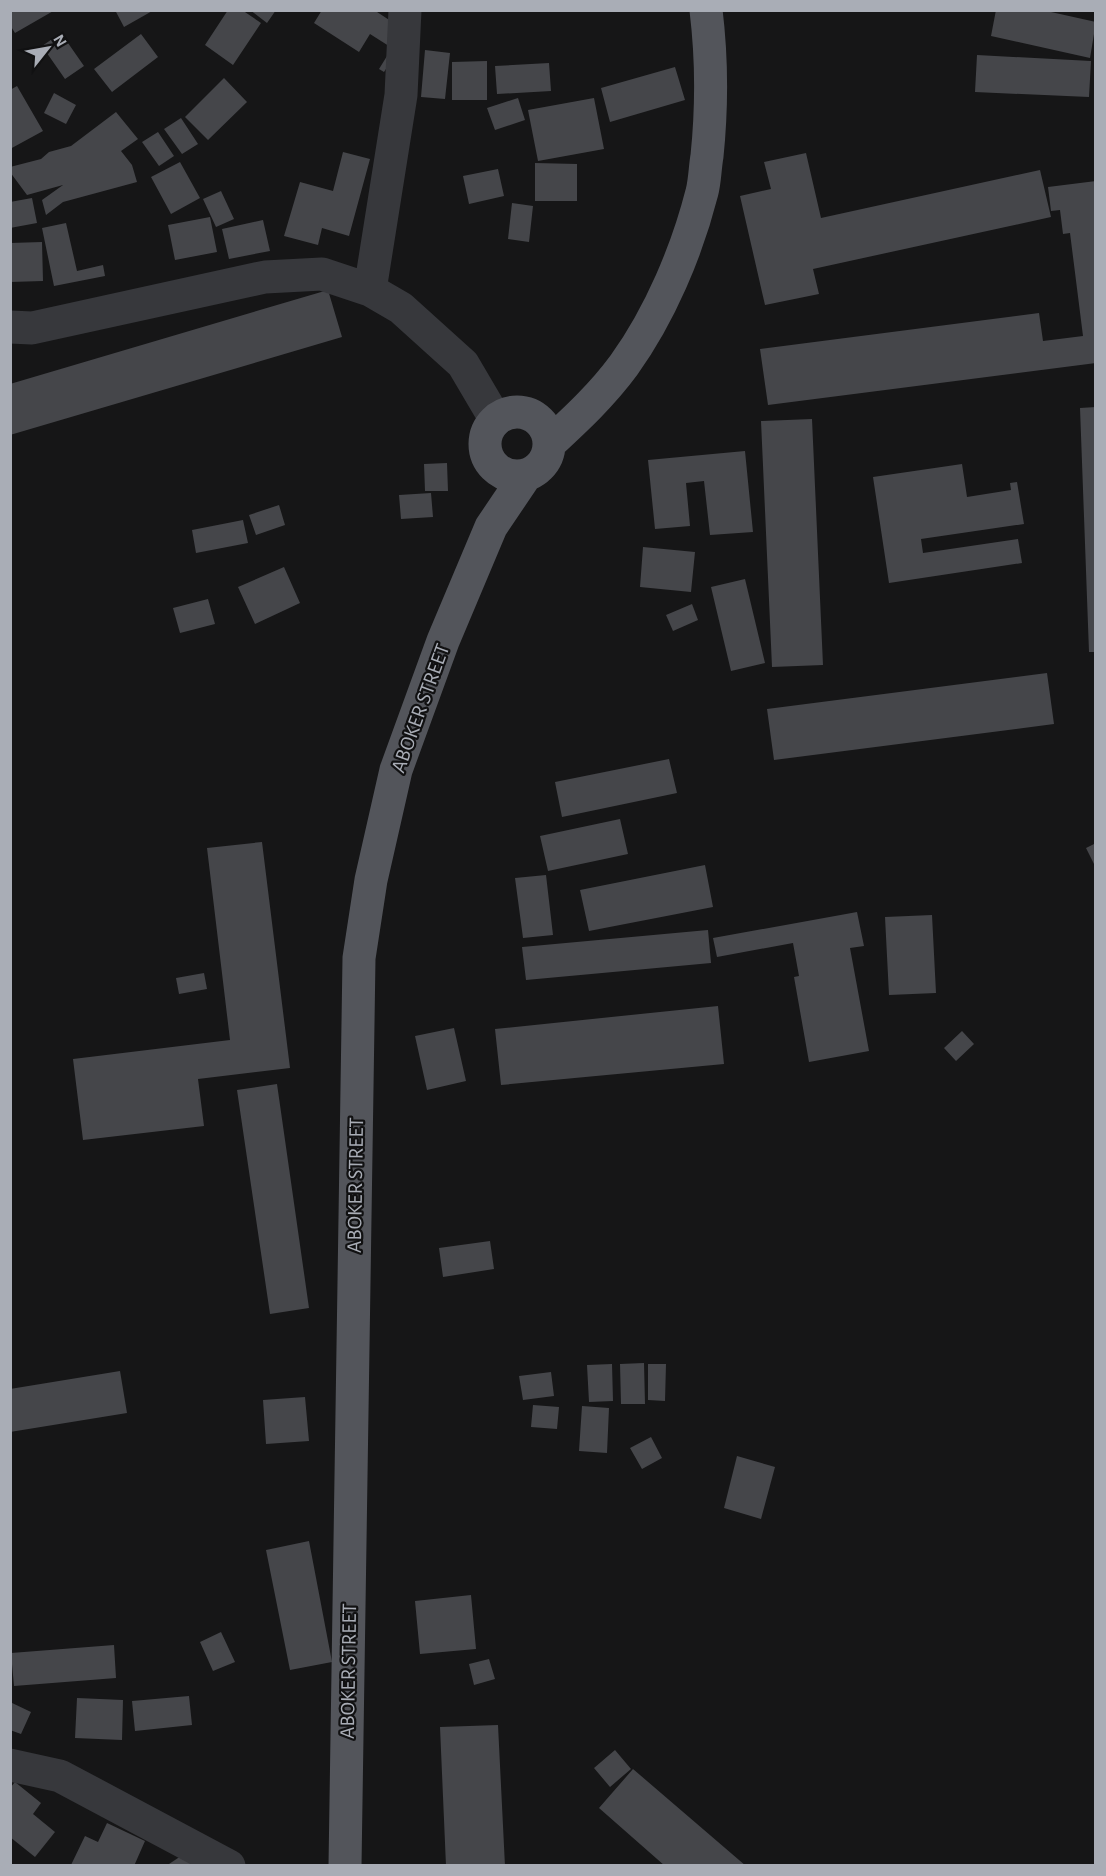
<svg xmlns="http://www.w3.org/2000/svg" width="1106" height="1876" font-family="'Alegreya Sans',sans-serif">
<rect width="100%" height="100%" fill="#161617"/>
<!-- building -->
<path fill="#45464a" d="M10 10H55L15 33 10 25Z
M115 10H154L124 27Z
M228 10H242L261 23 233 65 205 45Z
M250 10H276L267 23Z
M322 10H374L409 33 384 72 379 69 392 48 370 34 359 52 314 23Z
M996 10H1042L1096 22 1090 58 991 36Z
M61 33 84 66 65 79 42 46Z
M141 34 158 57 112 92 94 69Z
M425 50 450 53 445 99 421 97Z
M977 55 1091 61 1089 97 975 92Z
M487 61V100H452V62Z
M549 63 551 91 497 94 495 66Z
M675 67 685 100 610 122 601 88Z
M224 78 247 102 208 140 185 117Z
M17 86 43 131 10 149V90Z
M54 93 76 105 66 124 44 113Z
M518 98 525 120 495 130 487 108Z
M594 98 604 149 538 161 528 110Z
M116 112 138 139 121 151 132 165 137 182 63 202 46 215 42 200 63 185 27 195 10 172V167L41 159 49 152 71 146Z
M181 118 198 144 182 154 164 129Z
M158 132 174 156 159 166 142 142Z
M343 152 370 159 349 236 322 228 318 245 284 236 300 182 333 191Z
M806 153 821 218 1040 170 1051 217 813 269 819 294 765 305 740 196 771 189 764 162Z
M180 162 200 198 171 214 151 177Z
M535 163 577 164V201H535Z
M498 169 504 196 469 204 463 176Z
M1096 181V363L768 405 760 349 1039 313 1043 341 1083 336 1070 233 1063 234 1060 210 1051 211 1048 187Z
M221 191 234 219 216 227 203 199Z
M32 198 37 223 10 228V202Z
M512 203 533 206 529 242 508 239Z
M210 217 217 252 175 260 168 225Z
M263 220 270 251 229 259 222 229Z
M66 223 77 271 103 265 105 276 54 286 42 228Z
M42 242 43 281 10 282V243Z
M328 290 342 337 10 435V384Z
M1096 407V652H1089L1080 408Z
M812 419 823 665 772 667 761 421Z
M745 451 753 532 710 535 704 481 686 483 690 526 655 529 648 460Z
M447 463 448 491H425L424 464Z
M962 464 967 497 1011 490 1010 483 1017 482 1024 524 921 539 923 553 1018 539 1022 563 889 583 873 477Z
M431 493 433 517 401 519 399 495Z
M279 505 285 525 256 535 249 515Z
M243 520 248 543 196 553 192 530Z
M643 547 695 552 691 592 640 587Z
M284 567 300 603 255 624 238 587Z
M745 579 765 663 731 671 711 587Z
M208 599 215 624 180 633 173 608Z
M692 604 698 620 673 631 666 615Z
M1047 673 1054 724 774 760 767 709Z
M669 759 677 793 562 817 555 782Z
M620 819 628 854 548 871 540 836Z
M262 842 290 1068 198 1079 204 1126 83 1140 73 1059 230 1040 207 848Z
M1096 843V868L1086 848Z
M705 865 713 907 589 931 580 890Z
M546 875 553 935 523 938 515 878Z
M857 912 864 946 850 948 869 1051 809 1062 794 977 799 976 793 943 717 957 713 938Z
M932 915 936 993 889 995 885 917Z
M708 930 711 963 526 980 522 947Z
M204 973 207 989 179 994 176 978Z
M718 1006 724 1064 501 1085 495 1029Z
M454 1028 466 1081 427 1090 415 1036Z
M962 1031 974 1044 956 1061 944 1048Z
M277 1084 309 1308 270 1314 237 1090Z
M490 1241 494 1269 443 1277 439 1248Z
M644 1363 645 1404H621L620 1364Z
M612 1364 613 1401 589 1402 587 1365Z
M648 1364H666L665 1401 648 1400Z
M120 1371 127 1413 10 1432V1389Z
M551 1372 554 1396 523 1400 519 1376Z
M305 1397 309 1441 266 1444 263 1400Z
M533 1405 559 1407 557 1429 531 1427Z
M582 1406 609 1408 607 1453 579 1451Z
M651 1437 662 1458 642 1469 630 1448Z
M737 1456 775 1467 761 1519 724 1508Z
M309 1541 332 1662 290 1670 266 1550Z
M471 1595 476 1649 420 1654 415 1601Z
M221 1632 235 1662 213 1671 200 1642Z
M114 1645 116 1678 14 1686 11 1653Z
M489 1659 495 1679 474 1685 469 1664Z
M189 1696 192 1725 135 1731 132 1701Z
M77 1698 123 1700 122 1740 75 1738Z
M10 1702 31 1712 21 1734 10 1730Z
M498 1725 505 1866H446L440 1727Z
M615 1750 631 1769 610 1787 594 1768Z
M633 1769 746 1866H665L599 1808Z
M15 1782 41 1803 33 1814 55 1832 35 1857 10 1837V1788Z
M107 1823 145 1841 134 1866 71 1865 85 1836 98 1842Z
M190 1850 199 1866H166Z"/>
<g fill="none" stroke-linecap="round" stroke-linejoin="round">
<!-- minor -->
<path stroke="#37383c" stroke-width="33" d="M370 290 401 95 405 10
M10 327 32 328 265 277 322 274 370 290 401 308 463 364 496 420
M10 1765 60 1776 229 1866"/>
<!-- major -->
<path stroke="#53555b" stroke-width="33" d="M485 444a32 32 0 1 1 64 0a32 32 0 1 1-64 0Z
M549 444C576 419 602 395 624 365 660 315 687 251 702 192 705 180 705 167 707 156 712 107 712 59 706 10
M345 1866 359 958 371 880 396 770 443 641 491 527 526 475"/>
</g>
<g text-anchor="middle" stroke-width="4.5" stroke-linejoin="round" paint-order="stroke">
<!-- street labels -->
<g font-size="21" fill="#a9adb6" stroke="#111112">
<text transform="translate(420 708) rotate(-70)" y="7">ABOKER STREET</text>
<text transform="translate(355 1185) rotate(-89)" y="7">ABOKER STREET</text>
<text transform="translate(348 1671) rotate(-89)" y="7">ABOKER STREET</text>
</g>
</g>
<!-- border -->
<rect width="1106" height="1876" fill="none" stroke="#a9adb6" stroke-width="24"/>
<!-- north arrow -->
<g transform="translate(48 48) rotate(59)" stroke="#111112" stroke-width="4.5" paint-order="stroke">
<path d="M0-4.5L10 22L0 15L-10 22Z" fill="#a9adb6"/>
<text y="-9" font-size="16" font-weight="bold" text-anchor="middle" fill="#a9adb6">N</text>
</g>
</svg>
